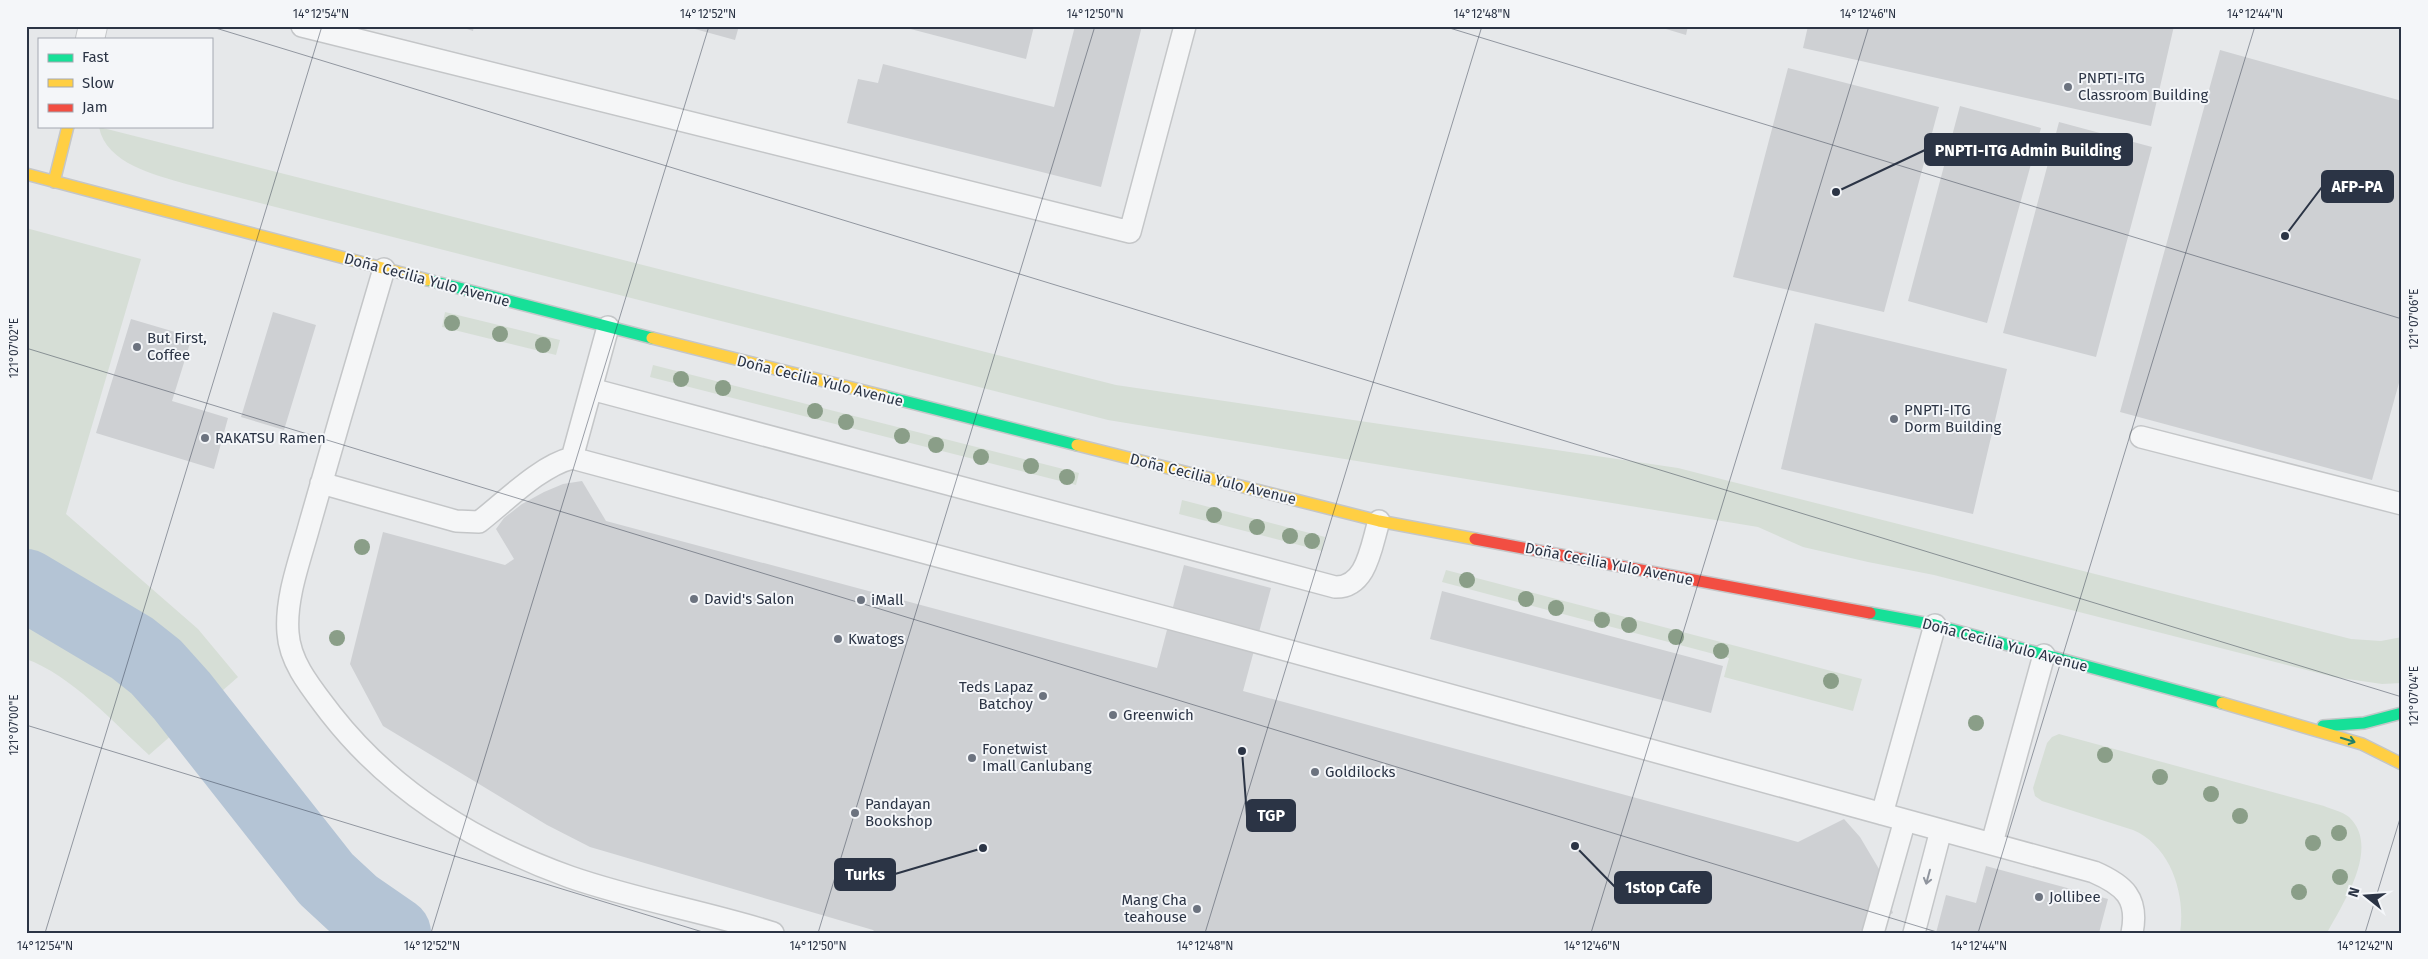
<svg xmlns="http://www.w3.org/2000/svg" width="2428" height="959" font-family="'Fira Sans',sans-serif">
<rect width="100%" height="100%" fill="#e6e8ea"/>
<!-- green -->
<path fill="#d6ded6" d="M99 127 1116 385 1678 468 2351 639 2381 641 2402 637V683L2382 684 2334 677 1934 575 1868 562 1803 547 1758 527 1108 420 186 184C156 175 106 164 99 127Z
M26 228 141 259 66 514 198 629 238 677 149 755C114 723 71 675 26 659Z
M445 312 560 340 556 355 442 327Z
M653 365 1079 473 1076 485 650 377Z
M1182 500 1325 537 1322 551 1179 514Z
M1446 570 1862 679 1853 711 1724 677 1729 658 1442 582Z
M2059 734 2324 806C2331 809 2343 812 2349 817 2381 847 2343 903 2327 933H2180C2186 895 2171 846 2133 830L2042 801 2035 796 2033 788 2047 743 2052 737Z"/>
<g fill="none" stroke-linecap="round" stroke-linejoin="round">
<!-- river -->
<path stroke="#b4c4d5" stroke-width="72" d="M26 585 132 648 156 667 182 696 326 879 353 904 395 933"/>
</g>
<!-- building -->
<path fill="#ced0d3" d="M458 26H474L473 31Z
M684 26H739L735 40Z
M899 26H1034L1026 59Z
M1075 26H1142L1101 187 847 123 858 79 878 83 883 64 1054 107Z
M1656 26H1688L1686 35Z
M1808 26H2174L2151 126 1803 48Z
M2220 50 2402 101V372L2372 480 2120 412Z
M1788 68 1939 107 1884 312 1733 277Z
M1960 106 2041 128 1987 323 1908 301Z
M2059 122 2152 147 2096 357 2003 333Z
M273 312 316 325 284 430 241 417Z
M131 319 192 337 172 401 228 418 214 469 96 433Z
M1815 323 2007 369 1973 514 1781 469Z
M582 481 606 521 1157 668 1184 565 1271 588 1243 691 1798 842 1844 819 1860 837 1879 869 1893 913 1860 931V933H876L873 930 590 847 547 825 383 726 350 664 383 532 505 565 514 559 496 529 504 518 522 504 544 492 563 484Z
M1442 591 1723 666 1711 713 1430 639Z
M1986 866 2108 899 2099 933H1936L1946 895 1976 903Z"/>
<g fill="none" stroke-linecap="round" stroke-linejoin="round">
<defs>
<path id="lane" d="M302 26 1130 232 1185 26
M384 269C359 354 334 438 310 523 301 557 285 597 288 633 290 664 313 690 331 714 392 792 478 844 570 877 636 900 707 912 773 933
M591 389 1335 587C1367 588 1371 546 1379 521
M2141 437 2402 504
M572 458 608 327
M321 483 456 521 479 522C506 501 540 466 572 458L1213 630 2094 872C2124 885 2139 898 2132 933
M1882 814 1935 625
M1992 843 2044 655
M1873 933 1905 820
M1914 933 1941 830"/>
<path id="street" d="M90 39 93 26"/>
<path id="fast" d="M428 280 652 338
M884 396 1077 445
M1870 613 1935 625 2222 703
M2323 726 2364 723 2402 713"/>
<path id="slow" d="M26 174 428 280
M54 182 68 126
M652 338 884 396
M1077 445 1379 521 1475 539
M2222 703 2362 744 2402 764"/>
<path id="jam" d="M1475 539 1870 613"/>
</defs>
<!-- lane casing -->
<use href="#lane" stroke="#c4c6c8" stroke-width="24"/>
<!-- street casing -->
<use href="#street" stroke="#c4c6c8" stroke-width="30"/>
<!-- fast casing -->
<use href="#fast" stroke="#c4c6c8" stroke-width="14"/>
<!-- slow casing -->
<use href="#slow" stroke="#c4c6c8" stroke-width="14"/>
<!-- jam casing -->
<use href="#jam" stroke="#c4c6c8" stroke-width="14"/>
<!-- lane -->
<use href="#lane" stroke="#f5f6f7" stroke-width="21"/>
<!-- street -->
<use href="#street" stroke="#f5f6f7" stroke-width="28"/>
<!-- fast -->
<use href="#fast" stroke="#16e098" stroke-width="11"/>
<!-- slow -->
<use href="#slow" stroke="#ffcf43" stroke-width="11"/>
<!-- jam -->
<use href="#jam" stroke="#f24e42" stroke-width="11"/>
</g>
<!-- trees -->
<g fill="#8a9e88">
<circle cx="452" cy="323" r="8"/>
<circle cx="500" cy="334" r="8"/>
<circle cx="543" cy="345" r="8"/>
<circle cx="681" cy="379" r="8"/>
<circle cx="723" cy="388" r="8"/>
<circle cx="815" cy="411" r="8"/>
<circle cx="846" cy="422" r="8"/>
<circle cx="902" cy="436" r="8"/>
<circle cx="936" cy="445" r="8"/>
<circle cx="981" cy="457" r="8"/>
<circle cx="1031" cy="466" r="8"/>
<circle cx="1067" cy="477" r="8"/>
<circle cx="1214" cy="515" r="8"/>
<circle cx="1257" cy="527" r="8"/>
<circle cx="1290" cy="536" r="8"/>
<circle cx="1312" cy="541" r="8"/>
<circle cx="362" cy="547" r="8"/>
<circle cx="1467" cy="580" r="8"/>
<circle cx="1526" cy="599" r="8"/>
<circle cx="1556" cy="608" r="8"/>
<circle cx="1602" cy="620" r="8"/>
<circle cx="1629" cy="625" r="8"/>
<circle cx="1676" cy="637" r="8"/>
<circle cx="337" cy="638" r="8"/>
<circle cx="1721" cy="651" r="8"/>
<circle cx="1831" cy="681" r="8"/>
<circle cx="1976" cy="723" r="8"/>
<circle cx="2105" cy="755" r="8"/>
<circle cx="2160" cy="777" r="8"/>
<circle cx="2211" cy="794" r="8"/>
<circle cx="2240" cy="816" r="8"/>
<circle cx="2339" cy="833" r="8"/>
<circle cx="2313" cy="843" r="8"/>
<circle cx="2340" cy="877" r="8"/>
<circle cx="2299" cy="892" r="8"/>
</g>
<!-- one-way arrows -->
<defs><path id="oneway-shaft" d="M-6 0H5M1.5-3L5.5 0L1.5 3" fill="none" stroke-width="1.6" stroke-linecap="round" stroke-linejoin="round" transform="scale(1.25)"/></defs>
<use stroke="#22816a" href="#oneway-shaft" transform="translate(2348 740) rotate(17)"/>
<use stroke="#90959e" href="#oneway-shaft" transform="translate(1928 877) rotate(105)"/>
<!-- ticks -->
<path fill="none" stroke="#2b3445" stroke-width="1" stroke-opacity="0.45" d="M209 26 2402 697M1443 26 2402 319M26 348 1940 933M26 725 706 933M45 933 322 26M431 933 709 26M818 933 1095 26M1205 933 1482 26M1591 933 1869 26M1978 933 2255 26M2365 933 2402 812"/>
<!-- markers -->
<g fill="#6c737f" stroke="#f4f6f9" stroke-width="2">
<circle cx="2068" cy="87" r="5"/>
<circle cx="137" cy="347" r="5"/>
<circle cx="1894" cy="419" r="5"/>
<circle cx="205" cy="438" r="5"/>
<circle cx="694" cy="599" r="5"/>
<circle cx="861" cy="600" r="5"/>
<circle cx="838" cy="639" r="5"/>
<circle cx="1043" cy="696" r="5"/>
<circle cx="1113" cy="715" r="5"/>
<circle cx="972" cy="758" r="5"/>
<circle cx="1315" cy="772" r="5"/>
<circle cx="855" cy="813" r="5"/>
<circle cx="2039" cy="897" r="5"/>
<circle cx="1197" cy="909" r="5"/>
</g>
<g text-anchor="middle" stroke-width="4" stroke-linejoin="round" paint-order="stroke">
<!-- poi labels -->
<g font-size="15" fill="#2b3445" stroke="#f4f6f9" text-anchor="start">
<text x="2078" y="83">PNPTI-ITG<tspan x="2078" dy="17">Classroom Building</tspan></text>
<text x="147" y="343">But First,<tspan x="147" dy="17">Coffee</tspan></text>
<text x="1904" y="415">PNPTI-ITG<tspan x="1904" dy="17">Dorm Building</tspan></text>
<text x="215" y="443">RAKATSU Ramen</text>
<text x="704" y="604">David's Salon</text>
<text x="871" y="605">iMall</text>
<text x="848" y="644">Kwatogs</text>
<text x="1033" y="692" text-anchor="end">Teds Lapaz<tspan x="1033" dy="17">Batchoy</tspan></text>
<text x="1123" y="720">Greenwich</text>
<text x="982" y="754">Fonetwist<tspan x="982" dy="17">Imall Canlubang</tspan></text>
<text x="1325" y="777">Goldilocks</text>
<text x="865" y="809">Pandayan<tspan x="865" dy="17">Bookshop</tspan></text>
<text x="2049" y="902">Jollibee</text>
<text x="1187" y="905" text-anchor="end">Mang Cha<tspan x="1187" dy="17">teahouse</tspan></text>
</g>
<!-- street labels -->
<g font-size="15" fill="#2b3445" stroke="#f4f6f9">
<text transform="translate(427 280) rotate(15)" y="5">Doña Cecilia Yulo Avenue</text>
<text transform="translate(820 381) rotate(14)" y="5">Doña Cecilia Yulo Avenue</text>
<text transform="translate(1213 479) rotate(14)" y="5">Doña Cecilia Yulo Avenue</text>
<text transform="translate(1609 564) rotate(11)" y="5">Doña Cecilia Yulo Avenue</text>
<text transform="translate(2005 645) rotate(15)" y="5">Doña Cecilia Yulo Avenue</text>
</g>
</g>
<!-- callouts -->
<path fill="none" stroke="#2b3445" stroke-width="2" d="M1836 192L1925 150M2285 236L2322 187M1242 751L1247 816M983 848L895 874M1575 846L1615 887"/>
<g fill="#2b3445" stroke="#f4f6f9" stroke-width="2">
<circle cx="1836" cy="192" r="5"/>
<circle cx="2285" cy="236" r="5"/>
<circle cx="1242" cy="751" r="5"/>
<circle cx="983" cy="848" r="5"/>
<circle cx="1575" cy="846" r="5"/>
</g>
<g fill="#2b3445" stroke="#2b3445" stroke-width="2">
<rect x="1925" y="134" width="207" height="31" rx="5"/>
<rect x="2322" y="171" width="71" height="31" rx="5"/>
<rect x="1247" y="800" width="48" height="31" rx="5"/>
<rect x="835" y="859" width="60" height="31" rx="5"/>
<rect x="1615" y="872" width="96" height="31" rx="5"/>
</g>
<g font-size="16" text-anchor="middle" font-weight="bold" fill="#fff">
<text x="2028" y="156">PNPTI-ITG Admin Building</text>
<text x="2357" y="192">AFP-PA</text>
<text x="1271" y="821">TGP</text>
<text x="865" y="880">Turks</text>
<text x="1663" y="893">1stop Cafe</text>
</g>
<!-- border -->
<rect width="2428" height="959" fill="none" stroke="#f4f6f9" stroke-width="55"/>
<!-- legend -->
<rect x="38" y="38" width="175" height="90" fill="#f4f6f9" stroke="#a4a8b1"/>
<rect x="48" y="54" width="25" height="8" fill="#16e098" stroke="#a4a8b1"/>
<text x="82" y="62" font-size="15" fill="#2b3445">Fast</text>
<rect x="48" y="79" width="25" height="8" fill="#ffcf43" stroke="#a4a8b1"/>
<text x="82" y="88" font-size="15" fill="#2b3445">Slow</text>
<rect x="48" y="104" width="25" height="8" fill="#f24e42" stroke="#a4a8b1"/>
<text x="82" y="112" font-size="15" fill="#2b3445">Jam</text>
<!-- north arrow -->
<g transform="translate(2366 896) rotate(287)" stroke="#f4f6f9" stroke-width="4" paint-order="stroke">
<path d="M0-4L9 19L0 12L-9 19Z" fill="#2b3445"/>
<text y="-8" font-size="14" font-weight="bold" text-anchor="middle" fill="#2b3445">N</text>
</g>
<rect x="28" y="28" width="2372" height="904" fill="none" stroke="#2b3445" stroke-width="2"/>
<g font-size="12" text-anchor="middle" fill="#2b3445">
<text x="321" y="18">14°12'54"N</text>
<text x="708" y="18">14°12'52"N</text>
<text x="1095" y="18">14°12'50"N</text>
<text x="1482" y="18">14°12'48"N</text>
<text x="1868" y="18">14°12'46"N</text>
<text x="2255" y="18">14°12'44"N</text>
<text transform="translate(2414 319) rotate(-90)" y="4">121°07'06"E</text>
<text transform="translate(14 348) rotate(-90)" y="4">121°07'02"E</text>
<text transform="translate(2414 696) rotate(-90)" y="4">121°07'04"E</text>
<text transform="translate(14 725) rotate(-90)" y="4">121°07'00"E</text>
<text x="45" y="950">14°12'54"N</text>
<text x="432" y="950">14°12'52"N</text>
<text x="818" y="950">14°12'50"N</text>
<text x="1205" y="950">14°12'48"N</text>
<text x="1592" y="950">14°12'46"N</text>
<text x="1979" y="950">14°12'44"N</text>
<text x="2365" y="950">14°12'42"N</text>
</g>
</svg>
